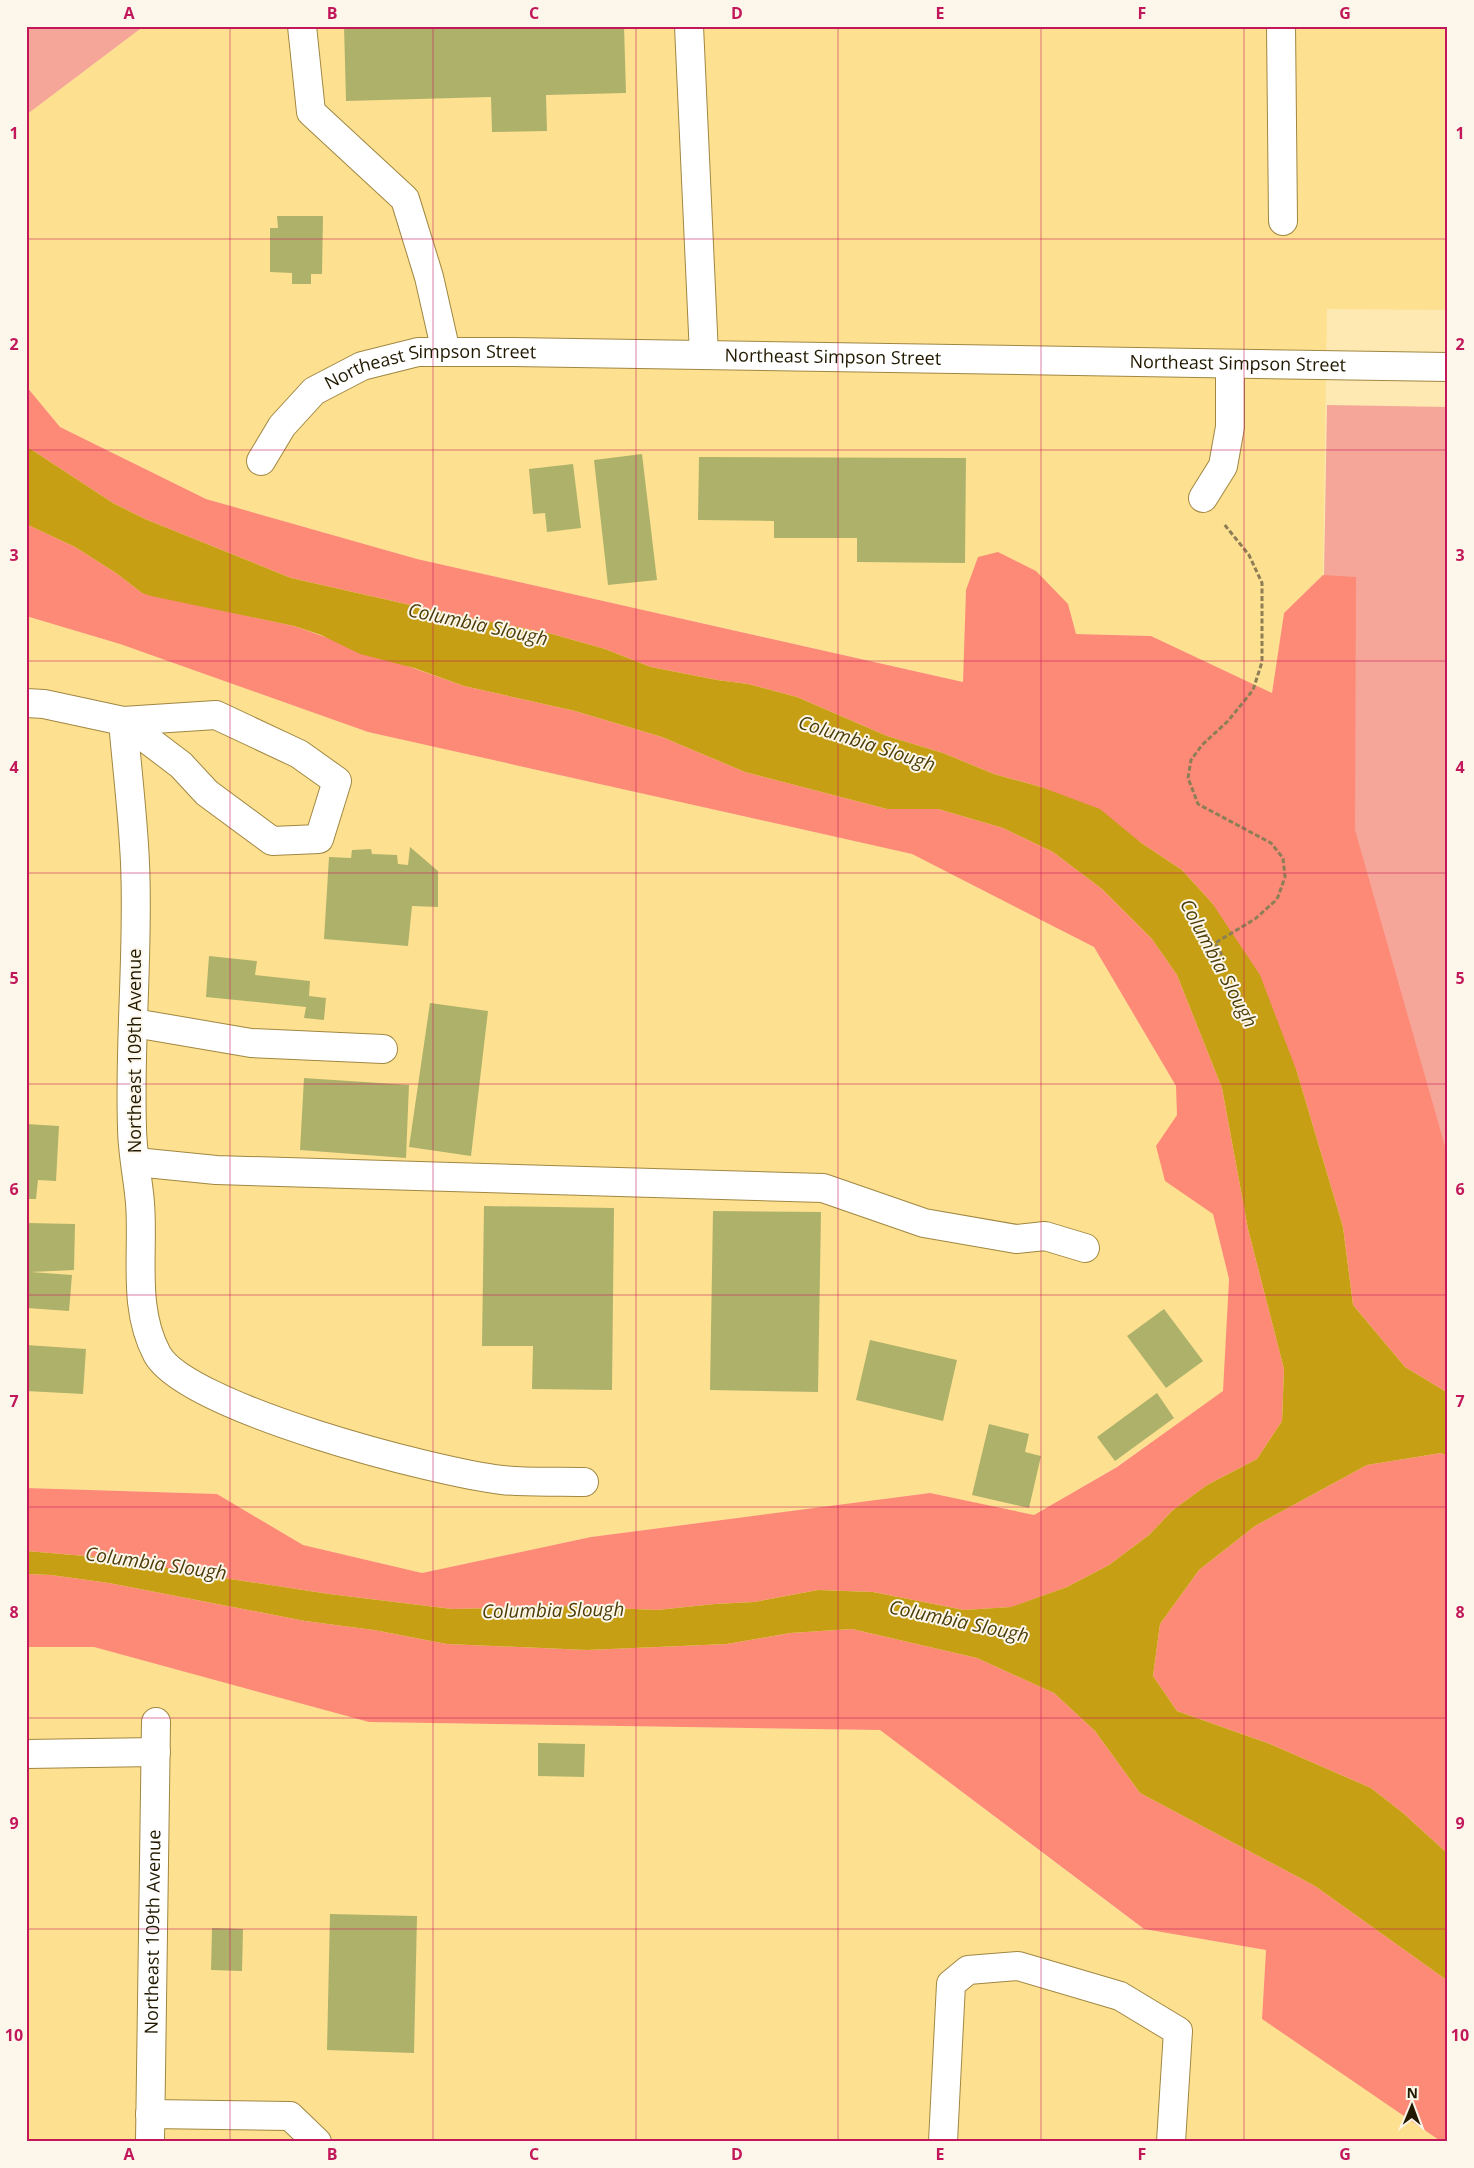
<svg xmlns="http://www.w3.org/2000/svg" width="1474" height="2168" font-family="'Open Sans',sans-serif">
<rect width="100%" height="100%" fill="#fde9b1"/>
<!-- built -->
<path fill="#fde191" d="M144 26H1448V310L1327 309 1323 575 1284 613 1272 693 1151 636 1075 634 966 590 964 682 417 559 206 499 60 427 26 386V115Z
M26 616 120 644 368 732 912 854 1094 947 1176 1086 1213 1214 1229 1279 1224 1391 1116 1467 1034 1515 930 1493 591 1537 422 1573 303 1545 217 1494 26 1488Z
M26 1647H94L369 1722 880 1730 1143 1929 1266 1950 1262 2019 1442 2142H26Z"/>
<!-- green -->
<path fill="#f5a698" d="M26 26H144L26 115Z
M1327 405 1448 407V1319L1318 914Z"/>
<!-- forest -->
<path fill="#fd8a77" d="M26 386 60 427 206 499 417 559 963 682 966 590 978 557 998 552 1036 571 1068 604 1076 634 1151 636 1272 693 1284 613 1323 575 1356 577 1355 830 1448 1157V1393L1405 1367 1353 1305 1343 1227 1297 1072 1212 903 1182 870 1140 842 1041 787 994 774 943 753 887 736 797 697 748 684 717 680 651 667 605 649 552 634 441 612 291 578 145 519 113 503 26 446Z
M26 524 75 547 116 573 142 593 294 626 464 686 575 711 662 737 745 772 887 809H938L1003 828 1053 852 1102 889 1152 939 1177 975 1222 1088 1248 1229 1284 1369 1282 1421 1257 1459 1207 1485 1173 1510 1149 1535 1109 1565 1067 1587 1012 1607 964 1610 873 1592 818 1590 754 1602 715 1604 657 1610 540 1605 500 1608 452 1609 329 1594 204 1575 121 1559 26 1551V1488L217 1494 303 1545 422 1573 591 1537 930 1493 1034 1515 1117 1467 1223 1391 1229 1279 1213 1214 1165 1181 1156 1146 1177 1115 1176 1086 1094 947 912 854 368 732 120 644 26 616Z
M1441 1453 1448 1456V1854L1403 1813 1371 1788 1270 1744 1177 1711 1153 1676 1160 1624 1199 1570 1255 1526 1367 1465Z
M26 1574 51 1575 109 1583 305 1621 374 1630 447 1644 587 1650 727 1644 790 1633 852 1629 977 1658 1054 1693 1095 1731 1140 1793 1315 1886 1448 1981V2142H1442L1262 2019 1266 1950 1144 1929 880 1730 369 1722 94 1647H26Z"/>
<!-- water -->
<path fill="#c69f14" d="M26 446 113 503 145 519 291 578 441 612 552 634 605 649 651 667 717 680 748 684 797 697 887 736 943 753 994 774 1041 787 1100 809 1140 842 1182 870 1212 903 1260 975 1297 1072 1343 1227 1353 1305 1405 1367 1448 1393V1456L1441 1453 1367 1465 1255 1526 1199 1570 1160 1624 1153 1676 1177 1711 1270 1744 1371 1788 1403 1813 1448 1854V1981L1315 1886 1140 1793 1095 1731 1054 1693 977 1658 852 1629 790 1633 727 1644 587 1650 447 1644 374 1630 305 1621 109 1583 51 1575 26 1574V1551L121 1559 204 1575 329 1594 452 1609 500 1608 540 1605 657 1610 715 1604 754 1602 818 1590 873 1592 964 1610 1011 1607 1067 1587 1109 1565 1149 1535 1173 1510 1207 1485 1257 1459 1282 1421 1284 1369 1248 1229 1222 1088 1177 975 1152 939 1102 889 1053 852 1003 828 938 809H887L745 772 662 737 575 711 464 686 414 668 360 654 321 635 294 626 151 596 142 593 116 573 75 547 26 524Z"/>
<!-- building -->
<path fill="#aeb16a" d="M344 26H624L626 93 546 95 547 131 492 132 491 97 346 101Z
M277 216H323L322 274H311V284H292V273L270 272V228H278Z
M642 454 657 580 608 585 594 460Z
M699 457 966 458 965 563 857 562V538H774V521L698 520Z
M573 464 581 528 547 532 545 513 533 514 529 469Z
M410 847 438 871V907L412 906 408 946 324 939 329 857 351 858 352 850 371 849 372 854 397 855 398 864 408 865Z
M209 956 257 961 255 975 310 981 309 996 326 998 324 1020 304 1018 306 1007 206 997Z
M430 1003 488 1011 471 1156 409 1147Z
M304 1078 409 1085 406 1158 300 1150Z
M26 1124 59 1126 56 1181 38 1180 36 1199H26Z
M484 1206 614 1208 612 1390 532 1389 533 1346H482Z
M713 1211 821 1212 818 1392 710 1390Z
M27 1223 75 1224 74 1270 31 1272 72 1275 69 1311 27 1308Z
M1164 1309 1203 1361 1166 1388 1127 1336Z
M870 1340 957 1360 943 1421 856 1400Z
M26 1345 86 1349 83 1394 26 1391Z
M1157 1393 1174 1418 1115 1461 1097 1437Z
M989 1424 1029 1434 1025 1452 1041 1456 1029 1508 972 1495Z
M538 1743 585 1744 584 1777 538 1776Z
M330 1914 417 1916 414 2053 327 2050Z
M212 1928 243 1929 242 1971 211 1970Z"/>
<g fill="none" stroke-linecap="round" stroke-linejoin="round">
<defs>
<g id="minor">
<path d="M302 26 311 112 405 199 429 277 446 352"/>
<path d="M689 26 704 355"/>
<path d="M1281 26 1283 221"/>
<path id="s1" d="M261 461 282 426 314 391 362 366 418 352H513L1448 367"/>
<path d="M1203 498 1223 466 1230 427V364"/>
<path d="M26 703 44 704 123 721 216 715 299 754 337 781 319 839 272 841 207 793 181 765 123 721"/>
<path d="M123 721C127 769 133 816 135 863 139 951 129 1039 132 1127 132 1152 138 1178 140 1203 144 1253 132 1307 157 1354 186 1408 438 1473 502 1480 529 1483 557 1481 584 1482"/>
<path d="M134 1023 251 1043 383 1049"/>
<path d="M136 1162 216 1170 823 1188 924 1223 1016 1239 1045 1236 1085 1248"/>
<path d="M26 1754 156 1752"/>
<path d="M150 2114 290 2116 317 2142"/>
<path id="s2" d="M150 2142 156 1722"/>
<path d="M943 2142 951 1984 968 1970 1018 1966 1120 1996 1178 2031 1171 2142"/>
</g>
</defs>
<!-- minor casing -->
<use href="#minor" stroke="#a08742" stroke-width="30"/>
<!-- path -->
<path stroke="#8d7e56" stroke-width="3" stroke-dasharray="5 2.5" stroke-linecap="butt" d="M1222 955 1215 943 1255 919 1275 901 1278 897 1285 877 1283 858 1271 843 1198 804 1188 778 1191 760 1202 745 1228 721 1253 690 1262 662V583L1249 555 1224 524"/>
<!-- minor -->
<use href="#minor" stroke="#fff" stroke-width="28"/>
</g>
<!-- grid -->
<path fill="none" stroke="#c2185b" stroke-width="1" stroke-opacity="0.55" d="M230 26V2142M433 26V2142M636 26V2142M838 26V2142M1041 26V2142M1244 26V2142M26 239H1448M26 450H1448M26 661H1448M26 873H1448M26 1084H1448M26 1295H1448M26 1507H1448M26 1718H1448M26 1929H1448"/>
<g text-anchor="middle" stroke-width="4" stroke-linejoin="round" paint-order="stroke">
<!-- street labels -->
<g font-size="18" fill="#221900" stroke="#fcf7ea">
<text dy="6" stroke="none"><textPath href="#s1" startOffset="615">Northeast Simpson Street</textPath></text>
<text dy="6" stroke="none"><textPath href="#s1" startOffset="1020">Northeast Simpson Street</textPath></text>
<text dy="6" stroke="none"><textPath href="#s1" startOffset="210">Northeast Simpson Street</textPath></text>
<text transform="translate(135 1051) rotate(-90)" y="6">Northeast 109th Avenue</text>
<text dy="6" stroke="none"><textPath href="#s2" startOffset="210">Northeast 109th Avenue</textPath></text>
</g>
<!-- water labels -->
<g font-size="19" font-style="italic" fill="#4c3c08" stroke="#fcf7ea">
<text transform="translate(478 624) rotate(12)" y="7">Columbia Slough</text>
<text transform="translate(867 743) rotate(18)" y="7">Columbia Slough</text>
<text transform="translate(1219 963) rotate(62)" y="7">Columbia Slough</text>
<text transform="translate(156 1563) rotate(8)" y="7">Columbia Slough</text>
<text transform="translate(553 1610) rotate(-1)" y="7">Columbia Slough</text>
<text transform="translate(959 1621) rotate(12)" y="7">Columbia Slough</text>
</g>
</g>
<!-- border -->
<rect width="1474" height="2168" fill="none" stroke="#fcf7ea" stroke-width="55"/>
<!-- north arrow -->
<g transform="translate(1412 2106) rotate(1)" stroke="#fcf7ea" stroke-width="4" paint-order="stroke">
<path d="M0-4L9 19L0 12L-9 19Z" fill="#221900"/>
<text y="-8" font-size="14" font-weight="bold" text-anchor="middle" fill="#221900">N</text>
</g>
<rect x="28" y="28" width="1418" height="2112" fill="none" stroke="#c2185b" stroke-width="2"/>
<g font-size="16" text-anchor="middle" font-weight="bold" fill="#c2185b">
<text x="129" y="19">A</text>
<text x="332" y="19">B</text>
<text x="534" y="19">C</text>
<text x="737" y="19">D</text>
<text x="940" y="19">E</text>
<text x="1142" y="19">F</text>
<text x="1345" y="19">G</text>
<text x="14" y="139">1</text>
<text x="1460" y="139">1</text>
<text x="14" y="350">2</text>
<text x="1460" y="350">2</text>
<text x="14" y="561">3</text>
<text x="1460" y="561">3</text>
<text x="14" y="773">4</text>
<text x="1460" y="773">4</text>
<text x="14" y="984">5</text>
<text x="1460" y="984">5</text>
<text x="14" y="1195">6</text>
<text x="1460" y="1195">6</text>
<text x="14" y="1407">7</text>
<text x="1460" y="1407">7</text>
<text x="14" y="1618">8</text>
<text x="1460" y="1618">8</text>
<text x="14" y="1829">9</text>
<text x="1460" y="1829">9</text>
<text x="14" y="2041">10</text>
<text x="1460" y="2041">10</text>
<text x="129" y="2160">A</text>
<text x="332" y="2160">B</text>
<text x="534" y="2160">C</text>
<text x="737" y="2160">D</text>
<text x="940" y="2160">E</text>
<text x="1142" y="2160">F</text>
<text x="1345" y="2160">G</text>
</g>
</svg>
